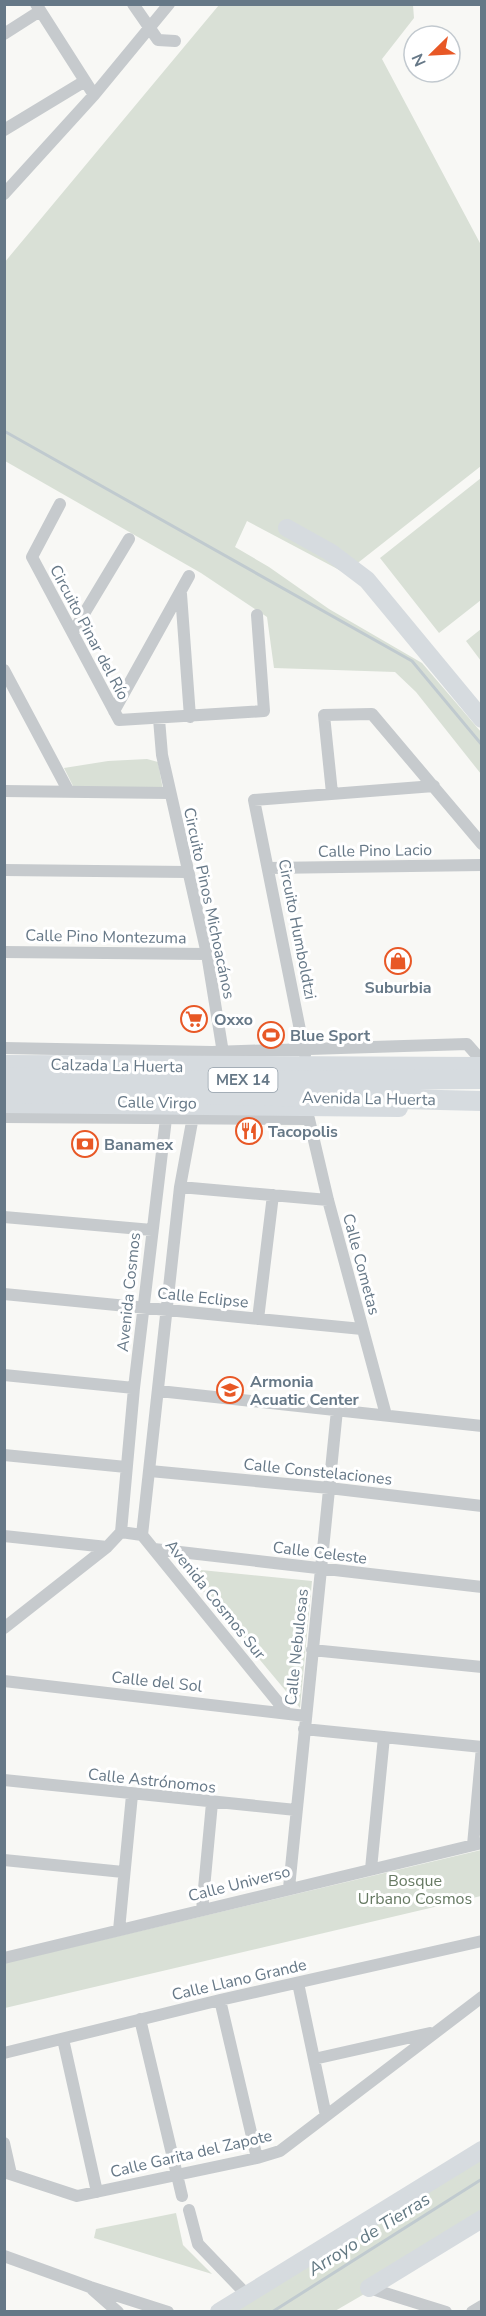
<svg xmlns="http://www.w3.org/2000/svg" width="486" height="2316" font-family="'Nunito Sans',sans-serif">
<rect width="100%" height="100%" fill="#f8f8f5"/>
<!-- green -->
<path fill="#d9e0d6" d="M219 5H413L414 18 382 59 481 245V466L345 573 247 521 235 547 269 567 329 609 422 663 481 732V774L416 692 395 672 274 668 267 617 201 573 5 461 4 263Z
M481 478V600L439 633 380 558Z
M481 629V661L466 641Z
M147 759 158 762 163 790H75L64 768 108 761Z
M191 1569 312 1581 300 1708 187 1572Z
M481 1850V1896L5 2008V1963Z
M481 2156V2210L368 2280 366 2293 335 2311 229 2312Z
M176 2213 183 2245 212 2274 94 2238 96 2229Z"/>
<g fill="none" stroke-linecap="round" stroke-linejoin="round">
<!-- stream -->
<path stroke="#c0cacf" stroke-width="3" d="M4 431 412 661 482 745
M272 2312 482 2179"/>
<!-- street -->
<path stroke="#c6cacd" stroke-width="12" d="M36 4 94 95
M133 4 158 40 175 41
M4 34 40 11
M4 130 85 81
M4 194 94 95 169 4
M60 504 32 557 119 720 264 711 257 615
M181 594 190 717
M73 632 129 539
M4 670 69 792
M114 711 189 576
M159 719 162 755 207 954 224 1059
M4 791 169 793
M332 793 324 715 372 714 482 844
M269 868 482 865
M4 870 187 872
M4 952 207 954
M4 1048 212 1052 467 1044 482 1061
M305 1055 254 800 434 786
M4 1117 309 1119 328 1200 386 1415
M180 1187 328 1200
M4 1217 152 1230
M4 1294 362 1329
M258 1319 273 1195
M4 1375 134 1388
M159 1391 482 1426
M4 1455 126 1467
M150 1471 329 1488 482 1506
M121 1532 134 1388 167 1110
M142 1535 180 1187 194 1111
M142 1535 286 1712
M4 1536 107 1547
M154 1549 482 1587
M4 1628 107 1547 121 1532 142 1535
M312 1650 482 1667
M4 1681 306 1716
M304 1729 482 1747
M4 1780 296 1810
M473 1845 482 1747
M4 1860 123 1872
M371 1869 384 1737
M289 1888 337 1410
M202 1910 212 1803
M119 1930 132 1795
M4 1958 482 1843
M298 1983 326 2116
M220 2000 257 2158
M140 2019 182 2196
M63 2039 97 2192
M4 2053 220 2000 482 1941
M314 2059 430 2033
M4 2143 11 2174
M4 2172 77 2196 257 2158 280 2151 482 1997
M189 2210 198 2244 247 2295
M4 2256 90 2287 168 2312
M369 2288 446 2312
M93 2290 118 2312
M472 2312 482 2306"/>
<!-- secondary -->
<path stroke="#d6dbdf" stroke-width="18" d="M287 528 330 552 367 580 482 719
M4 1064 482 1066
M4 1104 399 1108
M369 2288 482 2219
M219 2312 482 2150"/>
<!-- primary -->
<path stroke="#d6dbdf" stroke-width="20" d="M4 1077 229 1081 482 1079
M4 1093 232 1095 482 1101"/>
</g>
<!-- icons -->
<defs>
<symbol id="shop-ring" viewBox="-11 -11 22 22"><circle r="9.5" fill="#fff" stroke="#e85826" stroke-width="1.5"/><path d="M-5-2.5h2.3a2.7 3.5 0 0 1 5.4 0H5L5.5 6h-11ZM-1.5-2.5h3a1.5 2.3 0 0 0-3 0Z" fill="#e85826"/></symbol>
<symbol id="supermarket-ring" viewBox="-11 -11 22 22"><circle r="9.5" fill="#fff" stroke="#e85826" stroke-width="1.5"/><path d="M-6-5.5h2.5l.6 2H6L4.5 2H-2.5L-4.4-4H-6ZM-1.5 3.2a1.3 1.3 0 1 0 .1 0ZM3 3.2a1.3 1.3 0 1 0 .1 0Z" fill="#e85826"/></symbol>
<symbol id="stadium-ring" viewBox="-11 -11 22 22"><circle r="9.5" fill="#fff" stroke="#e85826" stroke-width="1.5"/><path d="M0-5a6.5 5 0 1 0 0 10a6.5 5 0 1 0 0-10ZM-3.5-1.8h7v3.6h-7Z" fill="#e85826"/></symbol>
<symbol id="restaurant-ring" viewBox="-11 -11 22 22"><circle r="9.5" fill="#fff" stroke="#e85826" stroke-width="1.5"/><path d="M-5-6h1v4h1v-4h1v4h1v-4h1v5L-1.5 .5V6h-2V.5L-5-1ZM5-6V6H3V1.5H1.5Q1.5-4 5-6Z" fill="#e85826"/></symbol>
<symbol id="bank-ring" viewBox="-11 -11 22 22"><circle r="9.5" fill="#fff" stroke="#e85826" stroke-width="1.5"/><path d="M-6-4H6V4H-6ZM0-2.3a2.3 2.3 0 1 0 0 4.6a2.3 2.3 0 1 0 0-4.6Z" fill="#e85826"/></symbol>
<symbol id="school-ring" viewBox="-11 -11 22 22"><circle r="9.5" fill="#fff" stroke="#e85826" stroke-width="1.5"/><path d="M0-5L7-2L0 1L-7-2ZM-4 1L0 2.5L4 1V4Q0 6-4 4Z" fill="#e85826"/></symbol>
</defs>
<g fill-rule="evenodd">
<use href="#shop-ring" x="383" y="946" width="30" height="30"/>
<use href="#supermarket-ring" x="179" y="1004" width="30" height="30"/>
<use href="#stadium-ring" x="256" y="1020" width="30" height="30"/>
<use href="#restaurant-ring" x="234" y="1116" width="30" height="30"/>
<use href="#bank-ring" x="70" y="1129" width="30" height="30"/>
<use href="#school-ring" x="215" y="1375" width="30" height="30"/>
</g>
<g text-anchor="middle" stroke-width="6" stroke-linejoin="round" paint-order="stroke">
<!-- shield labels -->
<rect fill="#fff" stroke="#94a0ab" stroke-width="1.5" x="208.5" y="1068" width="69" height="24" rx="4.5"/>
<g font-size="15" font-weight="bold" fill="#667887">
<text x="243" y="1085">MEX 14</text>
</g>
<!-- street labels -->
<g font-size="16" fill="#667887" stroke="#fff">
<text transform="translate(90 632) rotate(62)" y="6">Circuito Pinar del Río</text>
<text transform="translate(375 850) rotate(-1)" y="6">Calle Pino Lacio</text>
<text transform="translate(210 903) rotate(78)" y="6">Circuito Pinos Michoacános</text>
<text transform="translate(298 929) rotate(79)" y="6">Circuito Humboldtzi</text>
<text transform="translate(106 936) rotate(1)" y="6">Calle Pino Montezuma</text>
<text transform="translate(117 1065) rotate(1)" y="6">Calzada La Huerta</text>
<text transform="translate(369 1098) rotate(1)" y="6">Avenida La Huerta</text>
<text transform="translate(157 1102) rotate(1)" y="6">Calle Virgo</text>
<text transform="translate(362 1264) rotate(75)" y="6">Calle Cometas</text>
<text transform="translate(128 1292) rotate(-84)" y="6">Avenida Cosmos</text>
<text transform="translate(203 1297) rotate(6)" y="6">Calle Eclipse</text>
<text transform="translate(318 1471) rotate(6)" y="6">Calle Constelaciones</text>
<text transform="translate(320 1552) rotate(7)" y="6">Calle Celeste</text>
<text transform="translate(216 1599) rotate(51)" y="6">Avenida Cosmos Sur</text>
<text transform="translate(296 1647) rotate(-84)" y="6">Calle Nebulosas</text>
<text transform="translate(157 1681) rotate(6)" y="6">Calle del Sol</text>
<text transform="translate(152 1780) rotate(6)" y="6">Calle Astrónomos</text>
<text transform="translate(239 1883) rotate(-14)" y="6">Calle Universo</text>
<text transform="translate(239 1979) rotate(-13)" y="6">Calle Llano Grande</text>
<text transform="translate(191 2153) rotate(-13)" y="6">Calle Garita del Zapote</text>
</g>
<!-- poi labels -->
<g font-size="16" font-weight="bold" fill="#667887" stroke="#fff" text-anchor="start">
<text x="398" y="993" text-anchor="middle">Suburbia</text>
<text x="214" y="1025">Oxxo</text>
<text x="290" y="1041">Blue Sport</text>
<text x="268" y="1137">Tacopolis</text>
<text x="104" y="1150">Banamex</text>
<text x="250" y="1387">Armonia<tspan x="250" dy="18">Acuatic Center</tspan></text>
</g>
<!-- park labels -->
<g font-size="16" fill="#667962" stroke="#fff">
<text x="415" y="1886">Bosque<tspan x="415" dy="18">Urbano Cosmos</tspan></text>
</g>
<!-- water labels -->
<g font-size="18" font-style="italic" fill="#637983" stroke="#fff">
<text transform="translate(369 2234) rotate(-32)" y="6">Arroyo de Tierras</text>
</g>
</g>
<!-- border -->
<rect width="486" height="2316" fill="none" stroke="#667887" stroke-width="12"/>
<!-- north arrow -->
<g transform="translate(432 54) rotate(246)"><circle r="28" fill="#ffffff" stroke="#c2c9cf" stroke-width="1.5"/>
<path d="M0-4.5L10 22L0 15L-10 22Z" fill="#e85826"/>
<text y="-9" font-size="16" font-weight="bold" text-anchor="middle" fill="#667887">N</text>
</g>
</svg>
